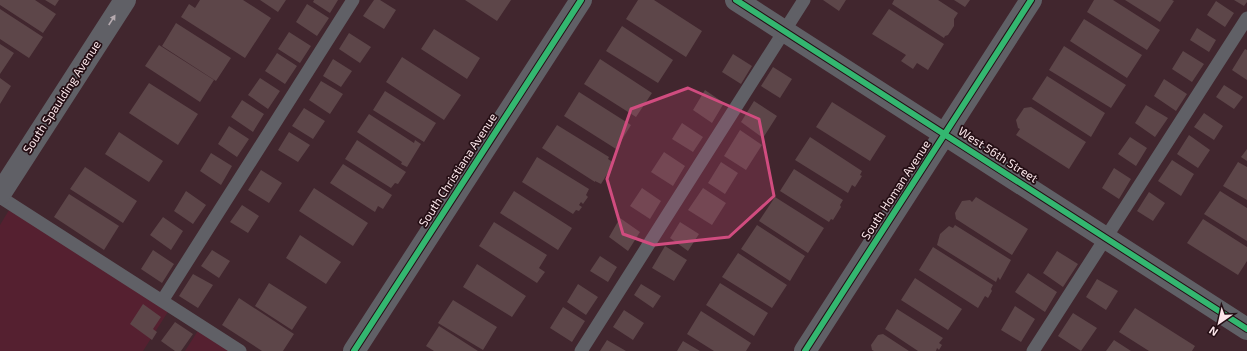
<svg xmlns="http://www.w3.org/2000/svg" width="1247" height="351" font-family="'Exo 2',sans-serif">
<rect width="100%" height="100%" fill="#41262e"/>
<!-- built -->
<path fill="#552030" d="M12 205 171 307 143 351H0V225Z
M201 326 240 351H185Z"/>
<!-- building -->
<path fill="#5d4649" d="M0 0H35L56 14 43 33 0 5Z
M45 0H59L55 6Z
M200 0H243L271 18 245 58 181 17 189 4 195 8Z
M260 0H286L278 12Z
M314 0H338L330 13 313 2Z
M374 0H380L396 10 384 29 363 16Z
M465 0H511L497 21Z
M638 0H654L702 31 686 57 626 19Z
M823 0H846L839 11Z
M894 0H938L958 13 954 19V26L948 35 945 36 944 38 892 4Z
M954 0H970L965 7Z
M1094 0H1113L1160 30 1147 50 1087 12Z
M1125 0H1172L1174 1 1160 22Z
M1234 0H1247V2L1244 6Z
M1216 1 1234 13 1225 27 1207 15Z
M307 4 329 18 317 36 296 22Z
M0 9 43 37 29 58 0 39Z
M889 9 944 44 928 70 917 63 913 69 901 61 906 55 872 34Z
M1084 19 1142 55 1127 78 1070 41Z
M176 23 231 58 216 81 162 46Z
M622 26 673 60 658 83 606 51Z
M1197 28 1216 40 1209 52 1190 40Z
M434 29 480 58 467 79 421 49Z
M289 32 311 46 300 63 278 49Z
M349 33 371 47 360 63 339 49Z
M0 44 14 53 0 74Z
M159 45 214 80 200 102 145 66Z
M1064 46 1126 85 1111 108 1049 70Z
M1245 49 1247 50V80L1232 70Z
M1183 51 1204 64 1192 82 1172 69Z
M277 53 297 66 285 84 265 71Z
M733 54 752 66 741 84 722 72Z
M402 57 461 95 444 120 386 82Z
M333 59 352 71 341 87 323 76Z
M600 59 652 93 636 117 584 84Z
M773 67 792 79 780 98 761 86Z
M1047 76 1105 113 1091 137 1032 99Z
M0 78 11 86 0 104Z
M260 78 280 91 268 109 248 95Z
M1164 79 1187 94 1176 111 1154 96Z
M321 81 343 94 330 114 309 100Z
M149 83 198 114 178 145 129 113Z
M1224 85 1243 97 1234 109 1216 97Z
M705 90 724 103 712 123 693 110Z
M385 91 436 123 424 142 373 110Z
M579 92 631 125 616 149 564 116Z
M242 100 264 114 253 132 231 117Z
M754 101 777 116 763 138 741 122Z
M832 102 886 136 870 161 816 127Z
M1146 105 1168 118 1155 137 1135 123Z
M1031 107 1086 142 1069 169 1016 135 1020 129 1018 128 1016 120 1024 108Z
M304 108 325 121 313 139 292 126Z
M1204 113 1223 126 1214 140 1194 127Z
M369 114 414 143 415 140 421 144 407 167 401 164 402 162 357 132Z
M682 123 703 137 693 152 672 139Z
M557 125 609 157 608 159 614 163 601 184 595 181V182L542 148Z
M229 126 249 139 237 157 218 144Z
M740 130 762 145 746 170 724 156Z
M119 132 163 161 149 182 105 154Z
M289 132 310 145 298 162 278 150Z
M1189 135 1210 150 1198 168 1177 154Z
M810 137 862 171 860 175 862 176 855 187 852 185 848 193 795 160Z
M1130 137 1147 148 1136 166 1118 154Z
M357 140 406 172 398 184 395 183 391 188 345 159Z
M1247 149V161L1241 157Z
M664 152 685 166 673 186 651 172Z
M211 153 232 166 221 185 200 171Z
M537 157 589 189 586 195 588 197 583 204 581 202 579 205 582 207 579 211 576 210 573 214 522 182Z
M1172 160 1194 174 1181 196 1158 181Z
M721 162 738 173 725 194 708 183Z
M1238 162 1247 167V200L1223 186Z
M343 164 392 195 383 209 378 206 375 212 330 183Z
M85 167 137 201 123 223 70 189Z
M1114 168 1131 179 1119 199 1102 188Z
M794 169 843 200 840 205 841 207 833 220 831 219 829 222 780 191Z
M261 170 282 183 269 203 248 190Z
M314 188 368 223 353 246 299 211Z
M642 188 661 201 650 219 630 206Z
M703 188 726 203 712 225 688 210Z
M186 191 206 205 193 224 174 211Z
M514 191 572 228 558 250 500 213Z
M1220 191 1247 208V241L1204 214Z
M1149 192 1165 203 1153 221 1137 211Z
M69 194 119 226 104 250 54 217Z
M775 197 824 228 808 253 759 221Z
M976 197 1028 229 1012 255 956 219 955 213 962 201 970 200 972 202Z
M242 205 259 216 248 233 230 222Z
M163 217 183 231 171 250 150 235Z
M620 218 640 232 628 251 609 237Z
M1203 219 1247 247V261L1238 275 1187 243Z
M494 222 547 255 539 268 545 272 537 283 479 246Z
M680 222 699 234 688 251 670 238Z
M757 225 805 256 790 281 741 249Z
M955 225 1011 260 1000 280 998 277 996 282 937 245 940 234 949 226 953 228Z
M300 235 341 262 326 284 286 258Z
M665 246 687 260 674 281 652 268Z
M933 247 993 285 991 289 992 291 988 298 985 296 978 308 919 270Z
M153 250 174 264 162 283 141 269Z
M212 250 230 261 219 278 201 266Z
M1057 251 1078 264 1063 287 1043 273Z
M738 253 787 285 772 308 722 277Z
M600 256 617 267 608 282 590 271Z
M477 264 526 296 512 317 463 287Z
M1028 273 1057 292 1045 312 1015 292Z
M193 274 213 285 198 308 179 296Z
M915 278 962 309 948 330 901 300Z
M1097 279 1118 291 1106 310 1086 297Z
M269 283 307 307 292 330 255 306Z
M720 283 768 313 754 336 706 305Z
M578 284 598 297 586 315 567 302Z
M641 284 661 296 653 308 634 295Z
M239 298 294 334 283 351H262L222 325Z
M453 300 497 327 483 350 438 323Z
M143 304 161 317 153 329 157 332 152 340 130 324Z
M1015 306 1035 319 1021 342 1001 330Z
M563 307 585 321 572 342 550 328Z
M1135 308 1195 346 1192 351H1149L1119 332Z
M897 309 943 338 939 343 942 345 939 350 937 348 936 351H918L885 329Z
M624 310 644 323 633 340 613 327Z
M701 311 751 343 746 351H714L687 334Z
M1073 313 1097 328 1081 351 1058 336Z
M175 322 193 334 181 351H175L161 341Z
M439 326 478 351H434L426 346Z
M883 334 909 351H874L872 350 871 345 878 335Z
M607 340 626 351H600Z
M1114 340 1131 351H1106Z
M683 341 700 351H677Z"/>
<g fill="none" stroke-linecap="round" stroke-linejoin="round">
<!-- service -->
<path stroke="#606066" stroke-width="13" d="M0 197 240 351
M162 301 353 0
M581 351 804 0
M1033 351 1247 18"/>
<!-- minor -->
<path stroke="#606066" stroke-width="22" d="M736 0 1247 329
M0 194 125 0
M354 351 581 0
M805 351 1031 0"/>
<defs>
<path id="cycleway" d="M736 0 1247 329
M354 351 581 0
M805 351 1031 0"/>
</defs>
<!-- cycleway casing -->
<use href="#cycleway" stroke="#240e14" stroke-width="8"/>
<!-- cycleway -->
<use href="#cycleway" stroke="#33b770" stroke-width="6"/>
</g>
<!-- one-way arrows -->
<defs><path id="oneway-solid" d="M-6-.8H1V-3.2L6.5 0L1 3.2V.8H-6Z"/></defs>
<use fill="#b5aaaf" href="#oneway-solid" transform="translate(112 20) rotate(-57)"/>
<!-- marked area -->
<path fill="#d04c7f" fill-opacity="0.2" stroke="#d04c7f" stroke-width="3" stroke-linejoin="round" d="M688 88 759 119 774 196 729 237 654 245 623 234 607 179 631 109Z"/>
<g text-anchor="middle" stroke-width="3.5" stroke-linejoin="round" paint-order="stroke">
<!-- street labels -->
<g font-size="12" fill="#fbe6ea" stroke="#240e14">
<text transform="translate(62 97) rotate(-57)" y="4">South Spaulding Avenue</text>
<text transform="translate(998 155) rotate(33)" y="4">West 56th Street</text>
<text transform="translate(458 170) rotate(-57)" y="4">South Christiana Avenue</text>
<text transform="translate(896 190) rotate(-57)" y="4">South Homan Avenue</text>
</g>
</g>
<!-- north arrow -->
<g transform="translate(1219 323) rotate(214)" stroke="#240e14" stroke-width="3" paint-order="stroke">
<path d="M0-3L7 15L0 10L-7 15Z" fill="#fbe6ea"/>
<text y="-6" font-size="11" font-weight="bold" text-anchor="middle" fill="#fbe6ea">N</text>
</g>
</svg>
